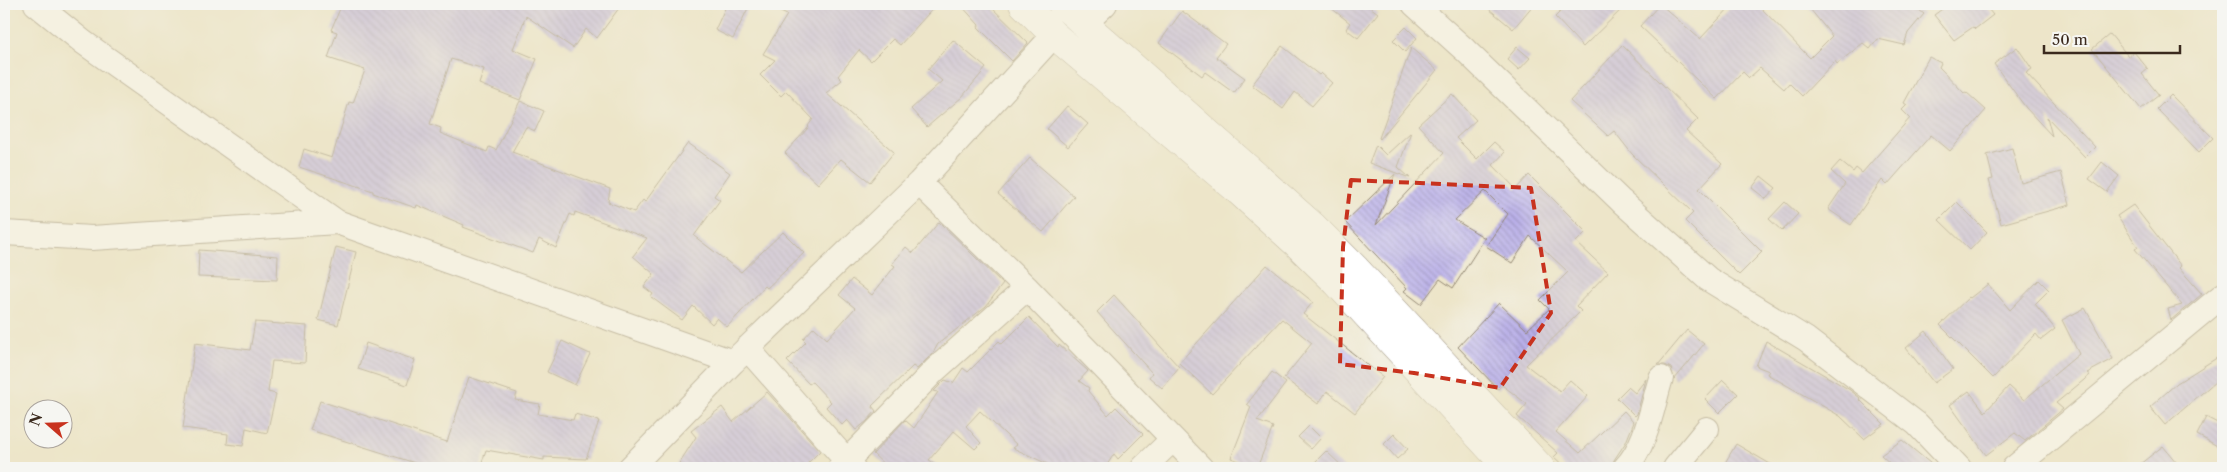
<svg xmlns="http://www.w3.org/2000/svg" width="2227" height="472" font-family="'Libre Caslon Text',serif">
<defs>
<pattern id="building-back-hatch" width="6" height="6" patternUnits="userSpaceOnUse" patternTransform="scale(1.25)"><rect width="6" height="6" fill="#bab0e9"/><path d="M-1 5l2 2M0 0l6 6M5-1l2 2" fill="none" stroke="#988fbc"/></pattern>
</defs>
<rect width="100%" height="100%" fill="#f6f6f2"/>
<filter id="ink" filterUnits="userSpaceOnUse"><feTurbulence type="fractalNoise" baseFrequency=".02" numOctaves="2"/><feDisplacementMap in="SourceGraphic" scale="10" xChannelSelector="R" yChannelSelector="G"/><feConvolveMatrix kernelMatrix="1 2 1 2 8 2 1 2 1" color-interpolation-filters="sRGB"/></filter>
<filter id="wash" filterUnits="userSpaceOnUse"><feTurbulence type="fractalNoise" baseFrequency=".0096" numOctaves="4" result="noise"/><feDisplacementMap in="SourceGraphic" scale="20" xChannelSelector="R" yChannelSelector="G"/><feGaussianBlur stdDeviation="1.12" result="paint"/><feColorMatrix in="noise" values="0 0 0 0 0 0 0 0 0 0 0 0 0 0 0 0 0 1.4 0 .05"/><feComposite in="paint" operator="in"/></filter>
<g filter="url(#wash)">
<rect width="100%" height="100%" fill="#ede5c9"/>
<g id="blocks">
<!-- building -->
<path fill="url(#building-back-hatch)" d="M342 4H622L597 38 586 29 573 48 526 16 513 49 537 59 520 100 479 84 484 69 451 59 430 124 441 128 440 133 487 152 489 147 496 150 520 101 544 111 535 131 526 127 512 152 610 189 608 202 634 212 643 200 645 202 688 143 730 173 714 196 720 200 694 236 741 272 783 232 804 253 767 288 765 286 727 327 717 318 712 324 693 306 682 320 651 297 653 294 644 287 654 274 633 256 647 238 575 212 574 216 570 214 556 248 539 239 533 253 463 227 464 225 417 205 416 208 373 193V191L299 167 304 149 332 158 349 102 353 103 365 70 328 58 337 32 331 30Z
M727 4H750L733 39 715 30Z
M764 4H937L900 45 893 39 871 61 859 50 838 76 842 80 826 93 894 152 870 182 841 159 818 184 785 153 809 127 808 126 813 119 786 91 781 96 760 75 775 60 763 54 787 15Z
M960 4H988L1028 43 1012 61 978 27 979 25Z
M1326 4H1366L1378 13 1358 38 1346 29 1350 23Z
M1483 4H1534L1513 29Z
M1568 4H1627L1583 47 1555 17Z
M1660 4 1700 39 1733 4H1757L1810 58 1832 36 1806 4H1912L1924 14 1908 33 1904 45 1878 39 1870 49 1863 43 1837 64 1835 61 1802 96 1789 83 1784 89 1760 68 1749 78 1743 72 1717 99 1640 26Z
M1949 4H1984L1993 15 1975 29 1973 27 1954 40 1934 15Z
M1182 11 1226 44 1216 57 1245 78 1234 93 1205 72 1202 76 1159 43Z
M1406 27 1417 38 1405 52 1393 40Z
M2110 34 2128 56 2134 52 2148 69 2142 74 2159 95 2141 109 2092 49Z
M953 40 986 68 962 97 927 127 911 109 942 81 928 69Z
M1622 45 1698 119 1686 131 1722 164 1699 189 1762 252 1739 275 1685 221 1693 213 1632 154 1614 131 1608 136 1570 101Z
M1282 46 1319 75 1321 73 1332 83 1312 106 1295 92 1283 109 1252 85Z
M1517 47 1530 58 1519 70 1507 59Z
M2017 47 2032 69 2026 73 2095 147 2085 157 2047 117 2052 136 2026 108 1994 64Z
M1411 48 1437 70 1380 139 1379 138Z
M1929 57 1941 63 1939 67 1964 93 1966 92 1986 110 1950 151 1931 135 1887 185 1882 180 1851 225 1828 209 1845 184 1831 171 1840 161 1853 172 1856 168 1862 173 1910 118 1902 110 1907 105 1904 103Z
M1452 94 1476 120 1456 138 1477 159 1494 142 1505 152 1493 165 1516 189 1529 175 1586 232 1576 242 1608 272 1576 306 1581 311 1526 365 1560 391 1570 380 1588 396 1556 432 1580 453 1624 411 1634 422 1626 442 1614 460 1612 468H1563L1565 467 1554 457 1558 453 1517 416 1527 404 1502 385 1498 389 1458 347 1499 303 1527 330 1549 309 1540 300 1568 272 1530 236 1512 263 1486 246 1508 214 1485 191 1455 220 1485 238 1453 288 1440 279 1421 304 1404 291 1407 288 1345 222 1395 174 1376 225 1444 153 1418 125Z
M2171 95 2213 138 2199 152 2157 109Z
M1067 106 1088 124 1068 147 1047 129Z
M1411 132 1398 167 1410 178 1369 163 1376 145 1386 155Z
M2012 148 2021 183 2061 172 2070 205 2001 224 1989 180 1993 179 1987 155Z
M1030 158 1074 196 1043 232 998 194Z
M2102 162 2119 176 2107 192 2089 179Z
M1761 176 1776 188 1766 199 1752 188Z
M1785 202 1798 214 1782 231 1769 219Z
M1957 202 1987 232 1970 250 1939 220Z
M2133 205 2181 266 2179 268 2202 294 2171 320 2168 309 2182 305 2135 249 2138 247 2117 216Z
M939 222 1003 284 986 306 938 344 933 353 917 369 913 366 872 406 876 411 867 421 856 430 847 420 842 425 826 407 831 402 812 382 809 384 787 361 806 342 803 339 814 327 827 339 855 308 839 295 852 279 872 295 895 266 892 264 906 247 913 253Z
M336 247 356 252 338 325 318 320Z
M199 250 278 256 277 280 198 277Z
M1267 265 1313 302 1303 314 1383 377 1355 413 1327 391 1318 404 1284 378 1312 343 1282 319 1212 394 1179 363Z
M2039 280 2049 290 2035 304 2055 329 2041 340 2036 334 1993 378 1940 325 1969 297 1970 298 1988 284 2010 310Z
M1114 295 1179 367 1162 388 1149 377 1152 373 1097 312Z
M2085 308 2113 359 2087 373 2090 375 2056 403 2063 409 2025 441 2015 433 1986 455 1950 405 1969 391 1985 412 2009 386 2024 400 2079 354 2062 320Z
M1029 317 1058 347 1059 345 1088 371 1079 381 1089 388 1088 391 1108 415 1116 407 1143 434 1118 459 1114 454 1105 468H1056L1013 448 1017 445 980 411 966 426 981 443 975 449 954 431 929 460 943 468H888L873 454 905 420 914 428 938 392 934 391 945 380 953 383 963 368 968 372 999 341 1002 344Z
M255 322 307 326 305 363 272 361 268 392 276 394 267 433 246 428 243 446 227 444 228 434 183 428 195 343 250 350Z
M1687 330 1704 344 1674 380 1671 368 1665 365H1658Z
M1926 331 1953 369 1934 383 1906 348Z
M562 341 590 354 575 385 547 372Z
M1766 341 1850 390 1860 398 1859 399 1884 424 1864 439 1840 416 1767 374 1769 371 1756 366Z
M366 343 415 360 407 385 358 369Z
M2223 354V375L2165 425 2150 407 2177 383Z
M1272 372 1286 383 1257 421 1273 427 1257 468 1231 458 1251 407 1247 404Z
M469 377 517 393 515 400 540 404 538 414 573 420 575 414 599 421 586 459 544 457V460L486 450 480 468H431L310 430 320 401 447 442Z
M1646 379 1637 414 1635 416 1617 398 1628 387 1635 393Z
M1723 380 1738 394 1719 413 1705 399Z
M767 392 820 451 803 468H676L696 437 691 431 722 407 733 422Z
M2206 417 2223 426V449L2197 435Z
M1309 426 1321 438 1311 449 1298 437Z
M1394 434 1408 449 1397 459 1384 444Z
M1902 440 1936 468H1895L1881 455Z
M1736 444 1777 468H1722Z
M2163 446 2181 468H2135Z
M1326 451 1344 468H1309Z"/>
</g>
</g>
<g filter="url(#ink)">
<use href="#blocks" fill-opacity="0" stroke="#948874" stroke-width="1"/>
<g fill="none" stroke-linecap="round" stroke-linejoin="round">
<defs>
<path id="minor" d="M36 4 83 42 337 222
M1414 4 1465 50 1621 201 1708 279 1806 339 1917 424 1959 468
M1084 24 1105 4
M919 183 1027 288 1201 468
M4 233 92 238 337 222 733 362
M747 348 853 468
M630 468 733 362 919 183 1054 35
M840 468 935 370 1027 288
M1143 468 1173 439
M1625 468C1647 445 1652 407 1661 378
M1675 468 1707 429
M2014 468 2223 295"/>
<path id="major" d="M1023 4 1054 35 1234 187 1298 245 1336 282 1508 468
M1062 4 1313 226 1356 269 1541 468"/>
</defs>
<!-- minor casing -->
<use href="#minor" stroke="#948874" stroke-width="26"/>
<!-- major casing -->
<use href="#major" stroke="#948874" stroke-width="29"/>
<!-- minor -->
<use href="#minor" stroke="#fff" stroke-width="24"/>
<!-- major -->
<use href="#major" stroke="#fff" stroke-width="28"/>
</g>
</g>
<!-- marked area -->
<path d="M0 0H2227V472H0ZM1351 180 1531 188 1551 313 1500 388 1414 373 1340 364 1343 247Z" fill="#ede5c9" fill-opacity=".55" fill-rule="evenodd"/>
<path fill="none" stroke="#c8321e" stroke-width="4" stroke-dasharray="10 6" stroke-linejoin="round" d="M1351 180 1531 188 1551 313 1500 388 1414 373 1340 364 1343 247Z"/>
<!-- margin -->
<rect width="2227" height="472" fill="none" stroke="#f6f6f2" stroke-width="20"/>
<!-- north arrow -->
<g transform="translate(48 424) rotate(290)"><circle r="24" fill="#f6f6f2" stroke="#aba49d"/>
<path d="M0-4L9 19L0 12L-9 19Z" fill="#c8321e"/>
<text y="-8" font-size="14" font-weight="bold" text-anchor="middle" fill="#3b2a1e">N</text>
</g>
<!-- scale -->
<path d="M2044 45v8h136v-8" fill="none" stroke="#3b2a1e" stroke-width="2.5"/>
<text x="2052" y="45" font-size="15" fill="#3b2a1e" stroke="#f6f6f2" stroke-width="4" paint-order="stroke">50 m</text>
</svg>
